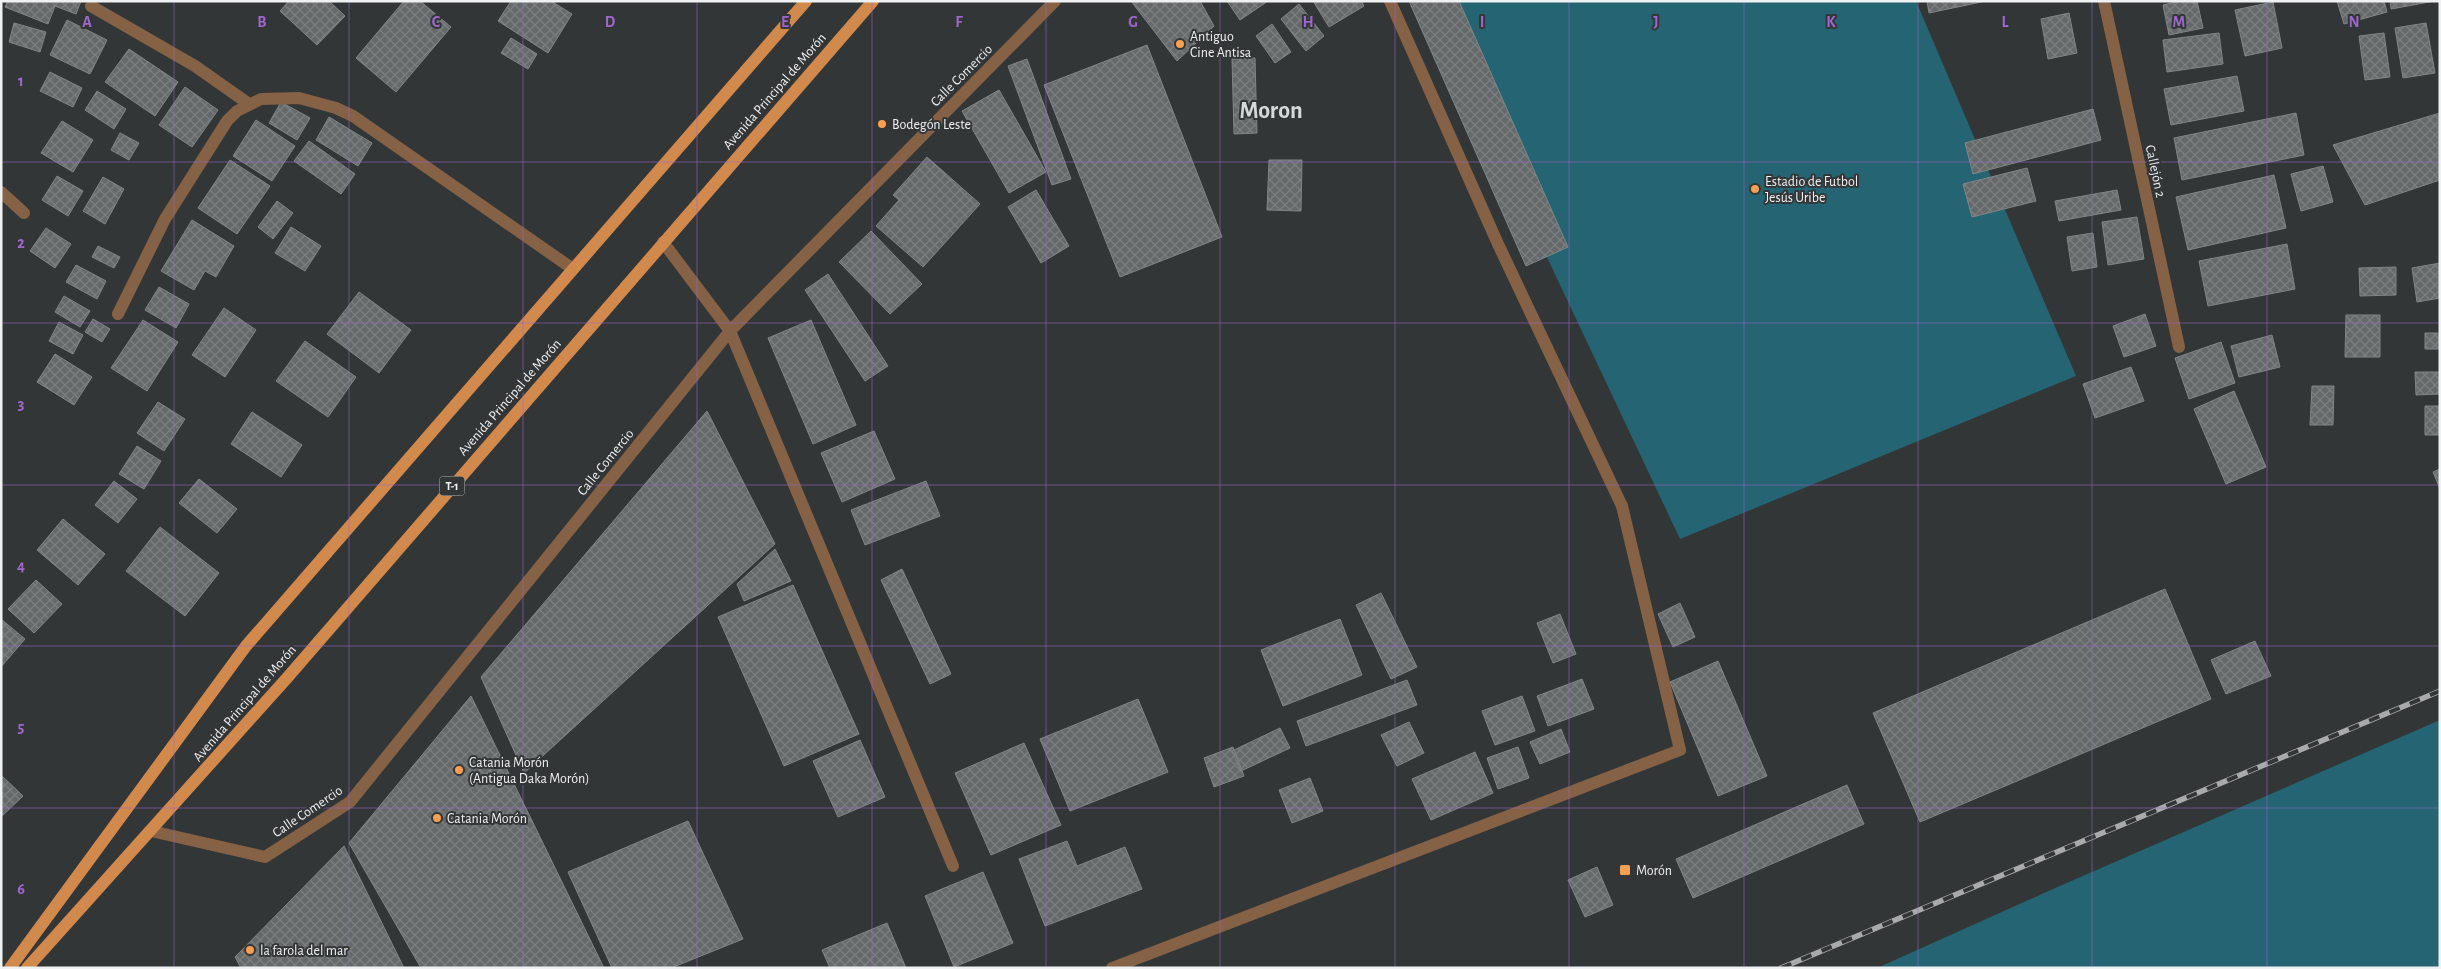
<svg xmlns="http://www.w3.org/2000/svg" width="2441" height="969" font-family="'Alegreya Sans',sans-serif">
<defs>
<pattern id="building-cross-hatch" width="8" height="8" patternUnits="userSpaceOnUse" patternTransform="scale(1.25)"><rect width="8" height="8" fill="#65696a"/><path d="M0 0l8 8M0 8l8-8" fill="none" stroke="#7b7f80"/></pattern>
</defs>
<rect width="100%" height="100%" fill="#333637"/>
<!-- green -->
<path fill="#256472" d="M1426 1H1916L2076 376 1680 539Z
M2440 720V968H1877L2053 889Z"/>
<!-- building -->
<path fill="url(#building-cross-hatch)" stroke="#818586" d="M8 1H81L76 14 55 6 48 24 5 7Z
M289 1H329L345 16 317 45 280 11Z
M404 1H420L451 27 396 92 356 58Z
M511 1H551L572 14 548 53 498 21Z
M1131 1H1200L1214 26 1177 61Z
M1227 1H1268L1240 20Z
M1313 1H1361L1364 6 1329 27Z
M1409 1H1459L1568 247 1526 266Z
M1927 1H1986L1929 13Z
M2179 1H2197L2203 28 2169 35 2163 5Z
M2337 1H2384L2387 12 2344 24Z
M2390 1H2435L2391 9Z
M2273 2 2282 48 2245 56 2235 10Z
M1299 4 1324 36 1306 51 1281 19Z
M2069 13 2077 53 2048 59 2041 19Z
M67 20 107 40 90 74 50 55Z
M14 23 46 32 40 52 9 42Z
M2426 23 2435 73 2403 78 2395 28Z
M1272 24 1291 52 1275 63 1256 36Z
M2219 33 2223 64 2167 72 2163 40Z
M2384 33 2390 77 2365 80 2359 36Z
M511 38 537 54 528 69 501 53Z
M1147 45 1222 237 1120 277 1044 85Z
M129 49 178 82 155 116 105 82Z
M1255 58 1257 133 1234 134 1232 59Z
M1027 59 1071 179 1052 185 1008 66Z
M50 72 82 88 73 107 40 91Z
M2237 76 2244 111 2171 125 2164 89Z
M185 87 218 110 192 147 159 125Z
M999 90 1046 172 1009 193 962 111Z
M97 91 126 109 114 129 85 110Z
M281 102 310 118 297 140 269 123Z
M2093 109 2101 140 1973 174 1965 143Z
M2296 113 2304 155 2182 180 2174 138Z
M2440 113V180L2365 205 2333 145Z
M329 117 372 143 358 166 316 140Z
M256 120 295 146 272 181 233 156Z
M62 121 93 140 73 172 41 153Z
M120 133 139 143 129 160 111 150Z
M309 141 355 174 341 194 294 161Z
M927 157 980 204 923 267 876 226 899 200 893 195Z
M230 160 270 186 237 234 198 208Z
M1269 160H1302L1301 211 1267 210Z
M2323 166 2333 202 2301 211 2291 174Z
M2027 168 2036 201 1972 217 1963 184Z
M2274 175 2286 228 2188 250 2176 197Z
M57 176 83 191 68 216 42 200Z
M103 177 124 189 105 224 83 211Z
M1036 190 1069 246 1041 263 1008 207Z
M2117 190 2121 210 2059 221 2055 201Z
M277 201 293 213 273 239 258 227Z
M2137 217 2144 259 2108 265 2102 222Z
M192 220 234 246 216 277 205 271 194 290 161 271Z
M291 227 321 246 305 271 275 253Z
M46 228 71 244 55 268 30 251Z
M871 231 922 284 890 314 839 262Z
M2093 233 2097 267 2072 271 2067 237Z
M2287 244 2295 289 2208 306 2199 261Z
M98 246 120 257 114 268 92 257Z
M2440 263V298L2417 302 2412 268Z
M76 265 106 281 97 299 66 282Z
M2396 267V295L2360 296 2359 268Z
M828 274 888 366 865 381 805 290Z
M159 287 189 304 176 328 145 310Z
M359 292 411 330 379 373 327 334Z
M64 296 90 311 80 327 55 312Z
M224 308 256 330 225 377 192 355Z
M2145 314 2156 346 2124 357 2113 326Z
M2346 315H2380V357H2345Z
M93 319 110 329 102 342 85 332Z
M143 320 178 342 147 391 111 368Z
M811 320 856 425 813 444 768 338Z
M59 322 83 335 73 354 49 341Z
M2425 333H2440V349H2425Z
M2272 335 2280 367 2239 377 2231 346Z
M305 341 356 377 328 417 276 381Z
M2221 342 2235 383 2189 399 2175 358Z
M55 354 92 377 74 405 37 382Z
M2131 367 2144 401 2095 418 2083 384Z
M2415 372H2440V394L2416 395Z
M2312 386H2334L2333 425H2310Z
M2234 391 2266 467 2226 484 2194 409Z
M158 402 185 419 164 451 137 433Z
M2425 406H2440V435H2425Z
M707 411 775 544 524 773 481 677Z
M252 412 302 445 281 477 231 444Z
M874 431 895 479 842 502 821 453Z
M137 446 161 461 144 489 119 474Z
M2440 469V489L2433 472Z
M199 479 237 509 217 533 179 503Z
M114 481 137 499 118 523 95 505Z
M926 481 940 516 865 545 851 510Z
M63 519 105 554 78 585 37 550Z
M160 527 219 573 185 616 126 571Z
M775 549 791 581 744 601 737 584Z
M902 569 951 674 930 684 881 580Z
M36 580 62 604 34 633 8 609Z
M793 585 859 734 784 766 718 617Z
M2165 589 2211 699 1920 822 1873 713Z
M1381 593 1417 667 1391 679 1356 605Z
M1680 603 1695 637 1673 647 1658 614Z
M1560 614 1576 654 1553 663 1537 623Z
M1 619 25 639 1 667Z
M1340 619 1362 675 1283 706 1261 650Z
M2255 641 2271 676 2226 694 2211 660Z
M1718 661 1767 776 1718 796 1670 682Z
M1582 679 1594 709 1548 726 1537 696Z
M1407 680 1417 705 1306 746 1297 721Z
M471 696 604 968H421L349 843Z
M1522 696 1535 731 1495 745 1482 711Z
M1138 699 1168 772 1070 811 1040 739Z
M1409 722 1424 753 1397 766 1381 735Z
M1280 728 1290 748 1241 771 1232 751Z
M1561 729 1570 752 1540 764 1530 742Z
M860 740 885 797 838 817 813 761Z
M1024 743 1061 825 991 855 955 773Z
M1233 747 1244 776 1214 787 1204 758Z
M1518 747 1529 778 1498 789 1487 758Z
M1475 752 1493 793 1431 820 1412 779Z
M1 775 23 796 1 817Z
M1310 778 1323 811 1292 823 1279 790Z
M1847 785 1864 824 1693 898 1676 859Z
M688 821 743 939 671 968H612L568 872Z
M1067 841 1077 866 1125 847 1142 889 1045 926 1019 859Z
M344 846 404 968H241L235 957Z
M1597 867 1613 905 1585 917 1568 880Z
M983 872 1013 943 954 967 925 896Z
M887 923 906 968H830L822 950Z"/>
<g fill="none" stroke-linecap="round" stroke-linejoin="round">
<!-- service -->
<path stroke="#856145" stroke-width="12" d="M91 6 195 66 249 104
M1 192 24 213
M1112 968 1680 750 1622 506"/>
<!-- minor -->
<path stroke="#856145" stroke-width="12" d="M1390 1 1498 244 1622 506
M2104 1 2179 347
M663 242 730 331 953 866
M118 314 165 219 227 121 237 111 261 99 299 98 336 108 353 116 573 269
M151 831 265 857 350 802 730 331 1055 1"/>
<!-- primary -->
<path stroke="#d2894c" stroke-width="12" d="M10 968 246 646 806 1
M27 968 287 678 873 1"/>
<defs>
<path id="rail" d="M1781 968 2440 691"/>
</defs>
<!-- rail casing -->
<use href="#rail" stroke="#a8aaab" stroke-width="5.5"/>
<!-- rail -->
<use href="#rail" stroke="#333637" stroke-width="4" stroke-dasharray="11" stroke-linecap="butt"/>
</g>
<!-- grid -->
<path fill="none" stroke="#9e67ce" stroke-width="1" stroke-opacity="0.55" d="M174 1V968M349 1V968M523 1V968M697 1V968M872 1V968M1046 1V968M1220 1V968M1395 1V968M1569 1V968M1744 1V968M1918 1V968M2092 1V968M2267 1V968M1 162H2440M1 323H2440M1 485H2440M1 646H2440M1 808H2440"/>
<!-- markers -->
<g fill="#fa9f4f" stroke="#333637" stroke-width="2">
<circle cx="1180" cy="44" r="5"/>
<circle cx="882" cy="124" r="5"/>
<circle cx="1755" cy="189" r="5"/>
<circle cx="459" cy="770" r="5"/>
<circle cx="437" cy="818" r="5"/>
<rect x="1619" y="864" width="12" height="12" rx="2.5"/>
<circle cx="250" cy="950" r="5"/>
</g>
<g text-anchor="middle" stroke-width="4" stroke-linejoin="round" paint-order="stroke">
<!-- shield labels -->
<rect fill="#333637" stroke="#b7b9ba" stroke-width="1" x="439.5" y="476.5" width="25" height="19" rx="4"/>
<g font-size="12" font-weight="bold" fill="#eff1f2">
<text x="452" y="490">T-1</text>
</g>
<!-- poi labels -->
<g font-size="14" fill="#eff1f2" stroke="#333637" text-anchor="start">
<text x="1190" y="41">Antiguo<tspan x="1190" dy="16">Cine Antisa</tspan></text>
<text x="892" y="129">Bodegón Leste</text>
<text x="1765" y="186">Estadio de Futbol<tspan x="1765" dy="16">Jesús Uribe</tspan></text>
<text x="469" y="767">Catania Morón<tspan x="469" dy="16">(Antigua Daka Morón)</tspan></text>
<text x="447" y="823">Catania Morón</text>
<text x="1636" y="875">Morón</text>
<text x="260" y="955">la farola del mar</text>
</g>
<!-- street labels -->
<g font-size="14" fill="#eff1f2" stroke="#333637">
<text transform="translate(961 75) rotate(-45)" y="5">Calle Comercio</text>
<text transform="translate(774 91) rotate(-49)" y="5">Avenida Principal de Morón</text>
<text transform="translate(2156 171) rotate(78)" y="5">Callejón 2</text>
<text transform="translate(509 397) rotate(-49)" y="5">Avenida Principal de Morón</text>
<text transform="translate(605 462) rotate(-51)" y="5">Calle Comercio</text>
<text transform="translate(244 703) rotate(-49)" y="5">Avenida Principal de Morón</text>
<text transform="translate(307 811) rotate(-34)" y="5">Calle Comercio</text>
</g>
<!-- town labels -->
<g font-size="24" font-weight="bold" fill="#d5d9da" stroke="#333637">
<text x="1271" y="118">Moron</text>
</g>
</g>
<g font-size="16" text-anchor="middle" font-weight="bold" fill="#9e67ce" stroke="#333637" stroke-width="4" stroke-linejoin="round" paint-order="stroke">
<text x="87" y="27">A</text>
<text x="262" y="27">B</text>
<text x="436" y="27">C</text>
<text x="610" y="27">D</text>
<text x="785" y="27">E</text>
<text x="959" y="27">F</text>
<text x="1133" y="27">G</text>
<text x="1308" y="27">H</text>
<text x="1482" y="27">I</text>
<text x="1656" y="27">J</text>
<text x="1831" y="27">K</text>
<text x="2005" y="27">L</text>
<text x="2179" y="27">M</text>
<text x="2354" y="27">N</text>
<text x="21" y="86">1</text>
<text x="21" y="248">2</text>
<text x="21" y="409">3</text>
<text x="21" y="571">4</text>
<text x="21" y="732">5</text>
<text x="21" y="894">6</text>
</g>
<!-- border -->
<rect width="2441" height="969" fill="none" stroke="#eff1f2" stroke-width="5"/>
</svg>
